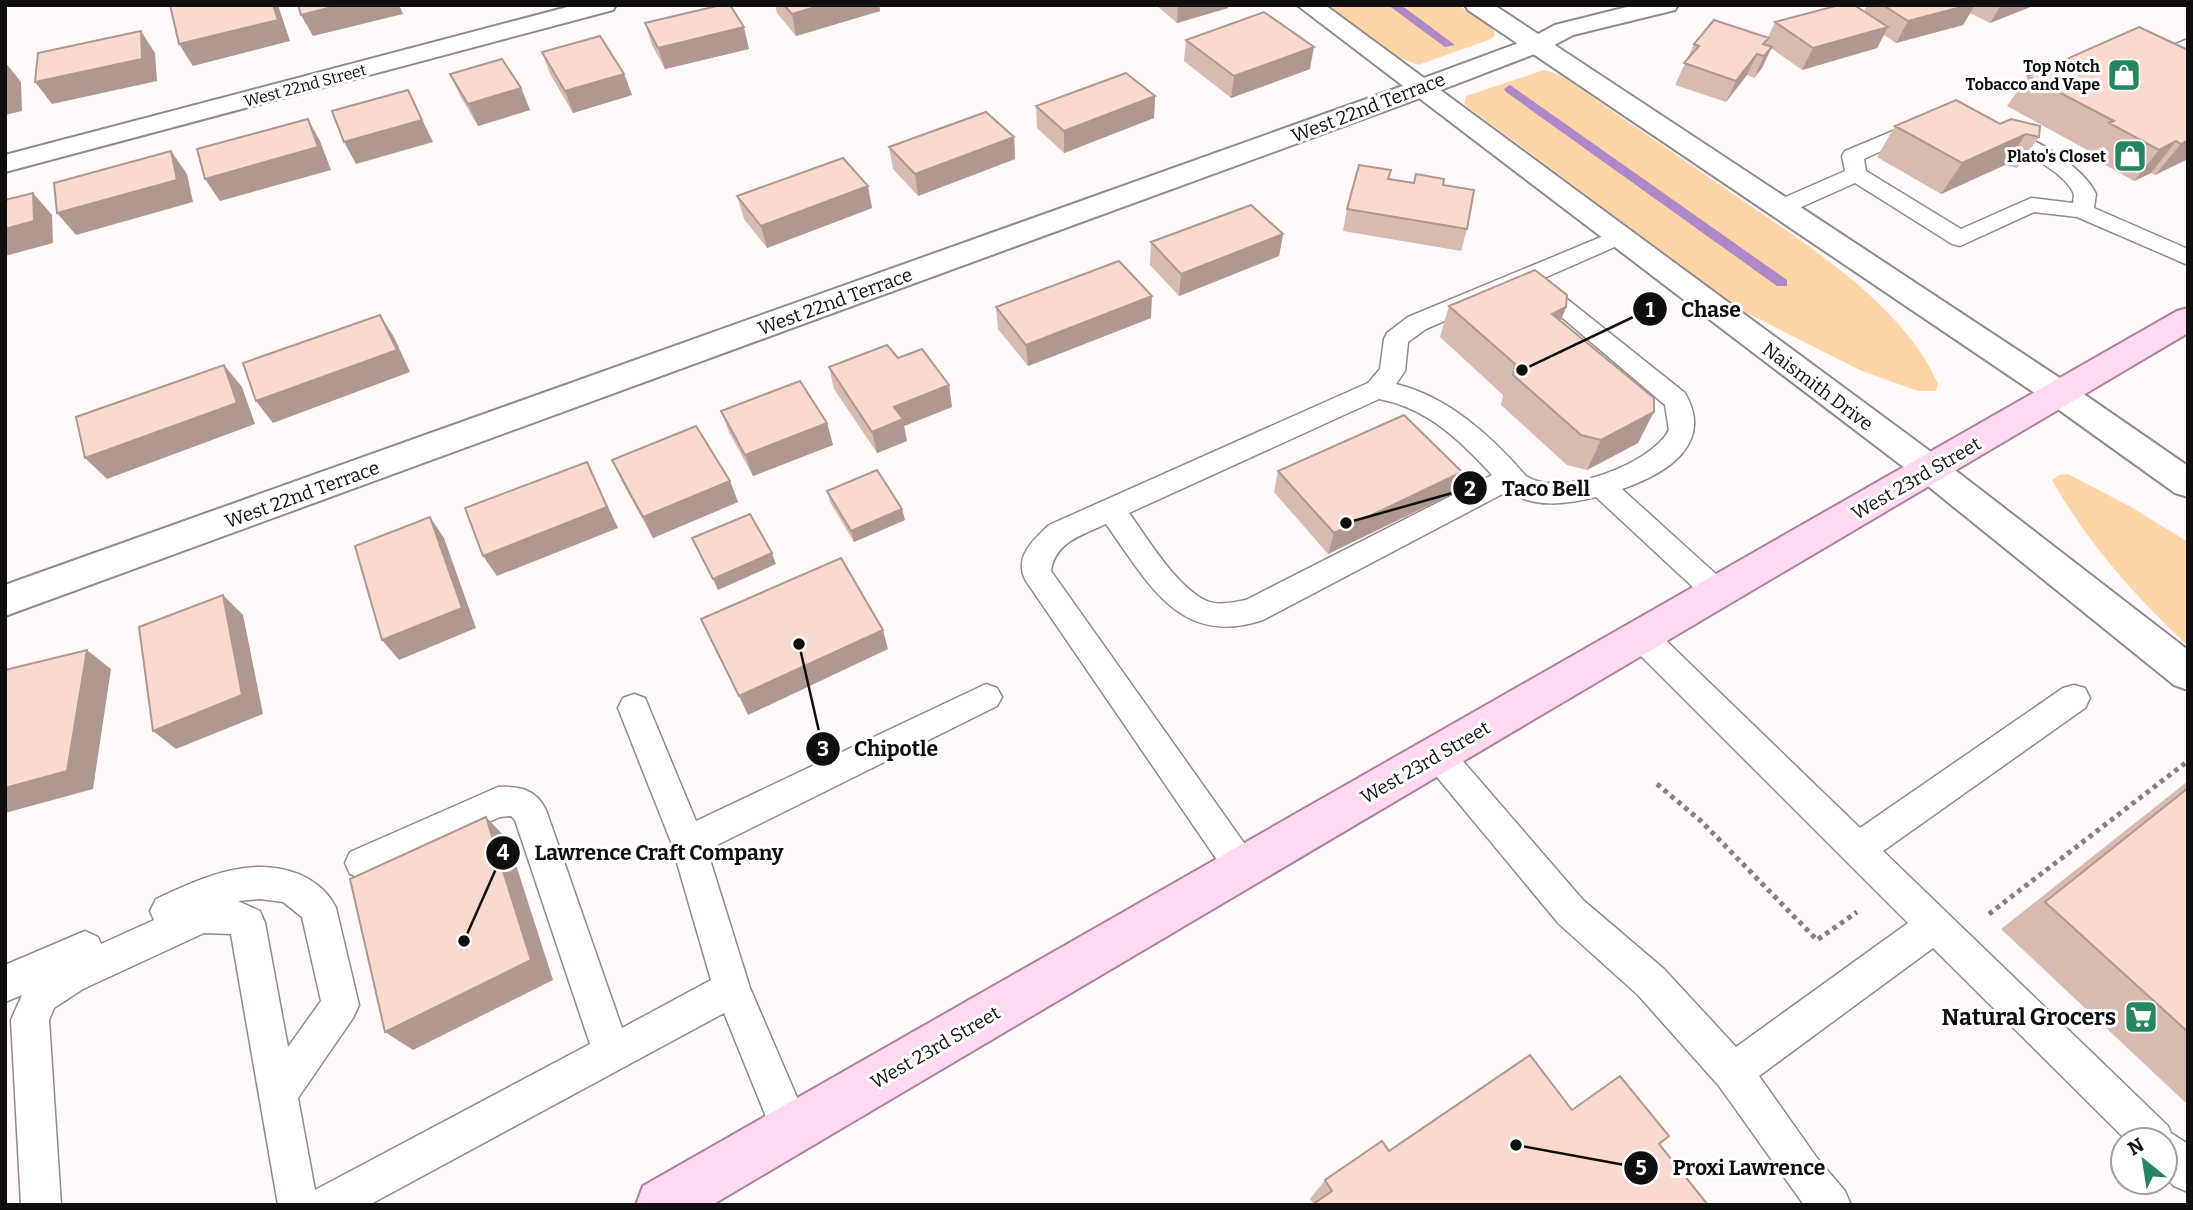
<svg xmlns="http://www.w3.org/2000/svg" width="2193" height="1210" font-family="Bitter,serif">
<rect width="100%" height="100%" fill="#fff9f9"/>
<!-- green -->
<path fill="#fdd5a7" d="M1328 5H1458L1493 29 1495 35 1491 39 1418 65 1400 58Z
M1544 70 1560 75C1614 112 1669 150 1723 187 1794 236 1904 303 1938 384L1936 391H1918L1862 371 1743 311 1464 104 1466 96Z
M2068 474 2131 507 2188 542V646C2135 596 2088 544 2052 480L2059 475Z"/>
<g fill="none" stroke-linecap="round" stroke-linejoin="round">
<!-- stream -->
<path fill="#ad89ca" fill-rule="evenodd" d="M1388 5H1401L1455 45 1445 47Z
M1510 85 1787 280V286H1777L1506 92 1504 89Z"/>
<defs>
<path id="lane" d="M2188 39V52L2168 61H2154L2151 57 2154 53Z
M1922 119 1929 121 1933 125 1929 129 1864 159 1866 171 1961 229 2031 198 2073 203 2074 194C2062 167 2013 149 1988 135L1984 131 1988 127 1995 125C2027 133 2082 164 2096 194L2094 208 2188 249V265L2077 217 2034 212 1960 246 1952 244 1855 183 1788 213H1772L1769 208 1772 203 1845 171 1842 156 1845 151Z
M1618 230 1626 232 1630 237 1626 242 1542 279 1685 393C1715 445 1665 474 1622 489L1728 585 1733 593 1728 601 1718 605 1708 601 1596 497C1567 504 1534 509 1508 491L1263 620C1179 648 1148 582 1106 524 1082 535 1055 542 1051 571L1254 857 1259 868 1254 879 1242 884 1230 879 1026 581C1013 558 1033 540 1049 525L1368 383 1380 369 1384 339 1387 333 1408 317ZM1525 286 1665 405 1669 430C1652 464 1559 499 1526 476 1491 436 1449 397 1396 384L1405 371 1408 342 1426 329ZM1379 399C1427 408 1460 440 1492 475L1246 600C1234 602 1218 606 1207 601 1177 588 1148 539 1129 513Z
M1642 624 1653 628 1860 828 2063 688 2074 685 2085 688 2090 698 2085 708 1883 851 2168 1126 2171 1133 2188 1144V1192L2174 1186 2165 1178V1140H2126L1933 948 1759 1076 1817 1158 1845 1191 1851 1205H1804L1719 1086 1638 995 1559 924 1427 765 1422 755 1427 745 1438 741 1449 745 1583 900 1664 969 1736 1047 1908 923 1631 646 1627 637 1631 628Z
M986 684 997 688 1002 697 997 706 707 850 750 988 811 1130 805 1144 791 1150 777 1144 724 1013 369 1205H278L231 934 204 933 83 989 54 1008 49 1020 61 1205H21L11 1020 22 995 5 1002V965L85 931 98 937 101 944 154 920 150 911 156 899C202 878 251 854 301 875 316 882 329 893 336 908L359 1005 353 1018 298 1098 315 1190 590 1044 515 820 511 816 500 817 362 879 350 874 345 863 350 852 498 787C519 786 536 789 546 810L622 1028 711 980 671 842 618 708 623 698 634 694 645 698 696 821ZM260 899 283 902 302 917 321 1001 288 1047 265 923 260 911 238 901Z"/>
<path id="street" d="M575 5H616L613 10 5 172V155Z
M1635 5H1678L1675 10 1573 35 1545 50 1407 103 5 616V585L1389 91 1527 40 1555 25Z
M2060 382 2072 386 2188 466V497L2175 493 2048 402 2043 394 2048 386Z
M1930 456 1942 460 2188 650V690L2174 685 1918 478 1912 469 1918 460Z"/>
<path id="secondary" d="M1297 5H1325L1942 460 1948 469 1942 478 1930 482 1918 478Z
M1465 5H1494L2072 386 2077 394 2072 402 2060 406 2048 402 1468 10Z"/>
<path id="primary" d="M2188 308V333L712 1205H636L643 1186 2177 311Z"/>
</defs>
<!-- lane casing -->
<use href="#lane" stroke="#918a8a" stroke-width="3"/>
<!-- street casing -->
<use href="#street" stroke="#918a8a" stroke-width="4"/>
<!-- secondary casing -->
<use href="#secondary" stroke="#918a8a" stroke-width="4"/>
<!-- primary casing -->
<use href="#primary" stroke="#ab829c" stroke-width="4"/>
<!-- path -->
<path stroke="#858181" stroke-width="5" stroke-dasharray="4.5 4.5" stroke-linecap="butt" d="M1657 784 1701 821 1817 940 1857 912
M1989 914 2188 761"/>
<!-- lane -->
<use href="#lane" fill="#fff" fill-rule="evenodd"/>
<!-- street -->
<use href="#street" fill="#fff" fill-rule="evenodd"/>
<!-- secondary -->
<use href="#secondary" fill="#fff" fill-rule="evenodd"/>
<!-- primary -->
<use href="#primary" fill="#fed9f1" fill-rule="evenodd"/>
</g>
<!-- wall -->
<path fill="#d7bbb1" d="M775 5H879L880 11 796 36 777 13Z
M1156 5H1229L1228 8 1177 23Z
M1867 5H2035L1990 23 1970 13 1963 25 1896 43 1884 35 1877 48 1802 70 1771 48 1762 68 1754 78 1747 75 1726 102 1675 85 1694 44 1768 37 1775 22 1864 11Z
M645 23 749 49 665 69 652 45Z
M1186 40 1310 69 1231 98 1184 61Z
M2188 50V159L2155 175 2151 173 2134 181 2086 154 2089 151 2007 106 2028 76Z
M542 52 624 74 632 95 573 113 550 74Z
M450 74 521 88 530 110 478 126 460 96Z
M1155 96 1154 118 1064 153 1037 128 1036 106Z
M2000 124 2039 137 2017 168 2005 165 1941 194 1877 157 1895 126Z
M1014 137 1015 159 918 196 893 169 889 147Z
M1389 179 1414 183 1443 185 1467 229 1461 251 1343 231 1347 209Z
M737 196 872 208 767 248 744 219Z
M1283 234 1279 256 1179 296 1150 265 1151 242Z
M1449 306 1566 307 1561 321 1638 443 1587 470 1567 465 1501 405 1503 395 1440 337Z
M996 307 1151 318 1028 366 998 329Z
M898 358 949 385 952 407 904 426 907 441 877 453 834 389 829 367Z
M721 411 827 423 833 445 753 476 729 432Z
M612 460 730 481 738 502 653 538 622 482Z
M1278 471 1462 472 1454 493 1328 554 1274 492Z
M827 491 902 509 905 520 854 542 830 502Z
M2188 781V1105L2001 929Z
M1572 1110 1659 1144 1314 1204 1310 1199 1325 1180 1389 1151Z"/>
<!-- shaded-wall -->
<path fill="#af9890" d="M273 5H278L290 41 193 66 179 44Z
M340 5H399L403 14 313 36 301 15Z
M822 5H879L880 11 796 36 792 14Z
M1178 5H1229L1228 8 1177 23Z
M1969 5H1975L1963 25 1896 43 1908 21Z
M2001 5H2035L1990 23Z
M744 27 749 49 665 69 658 48Z
M1888 27 1877 48 1802 70 1813 48Z
M141 31 155 53 157 81 52 104 35 82Z
M1314 47 1310 69 1231 98 1234 76Z
M1772 47 1762 68 1754 78 1764 56Z
M1757 54 1747 75 1726 102 1736 81Z
M5 62 21 82 22 111 5 115Z
M624 74 632 95 573 113 565 91Z
M521 88 530 110 478 126 468 104Z
M408 90 433 142 356 164 344 142Z
M1155 96 1154 118 1064 153V131Z
M308 119 320 141 331 170 220 201 205 179Z
M2026 134 2005 165 1941 194 1962 163Z
M1014 137 1015 159 918 196 915 174Z
M2188 140V159L2155 175 2181 144Z
M2176 141 2151 173 2134 181 2159 150Z
M171 151 187 174 193 202 76 235 57 213Z
M868 186 872 208 767 248 761 226Z
M33 193 52 215 53 243 5 256V229Z
M1283 234 1279 256 1179 296 1181 274Z
M1152 296 1151 318 1028 366 1026 345Z
M1566 307 1554 338 1552 314Z
M380 315 394 337 410 372 273 423 256 401Z
M224 365 242 387 255 424 107 479 85 458Z
M949 385 952 407 904 426 907 441 877 453 872 432 894 407Z
M1654 412 1638 443 1587 470 1601 440Z
M827 423 833 445 753 476 745 455Z
M587 462 618 528 497 576 483 556Z
M1462 472 1454 493 1328 554 1334 533Z
M730 481 738 502 653 538 643 517Z
M902 509 905 520 854 542 851 531Z
M430 517 444 538 476 628 399 660 382 640Z
M772 553 776 564 718 590 713 579Z
M223 595 243 615 263 714 176 749 153 731Z
M883 630 888 649 748 715 739 696Z
M87 650 111 669 93 789 5 813V788Z
M486 817 508 840 553 980 413 1050 385 1032Z"/>
<!-- building -->
<path fill="#fad9ce" stroke="#af9890" stroke-width="2" d="M170 5H273L278 20 179 44Z
M298 5H340L301 15Z
M721 5H730L744 27 658 48 645 23Z
M784 5H822L792 14Z
M1839 5H1854L1888 27 1813 48 1775 22Z
M1883 5H1969L1908 21Z
M1264 12 1314 47 1234 76 1186 40Z
M1714 20 1769 38 1763 44 1772 47 1764 56 1757 54 1736 81 1684 63 1699 46 1694 44Z
M2139 27 2188 50V140L2181 144 2176 141 2159 150 2109 123 2114 121 2028 76Z
M141 31 142 59 35 82 38 53Z
M600 36 624 74 565 91 542 52Z
M502 59 521 88 468 104 450 74Z
M1126 73 1155 96 1064 131 1036 106Z
M408 90 422 120 344 142 332 111Z
M1956 100 2000 124 2011 119 2040 126 2039 137 2026 134 1962 163 1895 126Z
M986 112 1014 137 915 174 889 147Z
M308 119 318 147 205 179 197 149Z
M171 151 177 180 57 213 54 183Z
M843 158 868 186 761 226 737 196Z
M1359 165 1391 170 1388 179 1414 183 1416 174 1444 179 1443 185 1474 190 1467 229 1347 209Z
M33 193 34 221 5 229V200Z
M1251 205 1283 234 1181 274 1151 242Z
M1119 261 1152 296 1026 345 996 307Z
M1535 270 1567 295 1566 307 1552 314 1654 398V412L1601 440 1581 435 1513 375 1515 364 1449 306Z
M380 315 397 350 256 401 243 363Z
M887 345 898 358 922 349 949 385 894 407 903 419 872 432 829 367Z
M224 365 237 403 85 458 76 417Z
M800 381 827 423 745 455 721 411Z
M1404 415 1462 472 1334 533 1278 471Z
M696 426 730 481 643 517 612 460Z
M587 462 607 507 483 556 465 508Z
M877 470 902 509 851 531 827 491Z
M750 514 772 553 713 579 692 538Z
M430 517 462 608 382 640 355 546Z
M841 558 883 630 739 696 701 619Z
M223 595 242 695 153 731 139 627Z
M87 650 67 771 5 788V670Z
M2188 788V1032L2045 902Z
M486 817 531 960 385 1032 350 879Z
M1530 1055 1572 1110 1620 1076 1669 1136 1659 1144 1708 1205H1312L1332 1191 1325 1180 1382 1141 1389 1151Z"/>
<!-- icons -->
<defs>
<symbol id="shop-square" viewBox="-11 -11 22 22"><rect x="-9" y="-9" width="18" height="18" rx="4" fill="#258760" stroke="#fff"/><path d="M-5-2.5h2.3a2.7 3.5 0 0 1 5.4 0H5L5.5 6h-11ZM-1.5-2.5h3a1.5 2.3 0 0 0-3 0Z" fill="#fff"/></symbol>
<symbol id="supermarket-square" viewBox="-11 -11 22 22"><rect x="-9" y="-9" width="18" height="18" rx="4" fill="#258760" stroke="#fff"/><path d="M-6-5.5h2.5l.6 2H6L4.5 2H-2.5L-4.4-4H-6ZM-1.5 3.2a1.3 1.3 0 1 0 .1 0ZM3 3.2a1.3 1.3 0 1 0 .1 0Z" fill="#fff"/></symbol>
</defs>
<g fill-rule="evenodd">
<use href="#shop-square" x="2105" y="56" width="38" height="38"/>
<use href="#shop-square" x="2111" y="137" width="38" height="38"/>
<use href="#supermarket-square" x="2122" y="998" width="38" height="38"/>
</g>
<g text-anchor="middle" stroke-width="6" stroke-linejoin="round" paint-order="stroke">
<!-- far-poi labels -->
<g font-size="16" font-weight="bold" fill="#100e0e" stroke="#fff" text-anchor="end">
<text x="2100" y="72">Top Notch<tspan x="2100" dy="18">Tobacco and Vape</tspan></text>
<text x="2106" y="162">Plato's Closet</text>
</g>
<!-- far-street labels -->
<g font-size="16" fill="#100e0e" stroke="#fff">
<text transform="translate(305 85) rotate(-15)" y="6">West 22nd Street</text>
</g>
<!-- street labels -->
<g font-size="19" fill="#100e0e" stroke="#fff">
<text transform="translate(1368 107) rotate(-21)" y="7">West 22nd Terrace</text>
<text transform="translate(835 301) rotate(-20)" y="7">West 22nd Terrace</text>
<text transform="translate(1818 386) rotate(37)" y="7">Naismith Drive</text>
<text transform="translate(1916 478) rotate(-30)" y="7">West 23rd Street</text>
<text transform="translate(302 494) rotate(-20)" y="7">West 22nd Terrace</text>
<text transform="translate(1425 762) rotate(-30)" y="7">West 23rd Street</text>
<text transform="translate(935 1047) rotate(-30)" y="7">West 23rd Street</text>
</g>
<!-- near-poi labels -->
<g font-size="23" font-weight="bold" fill="#100e0e" stroke="#fff" text-anchor="end">
<text x="2116" y="1025">Natural Grocers</text>
</g>
</g>
<!-- callouts -->
<path fill="none" stroke="#100e0e" stroke-width="2.5" d="M1522 370L1650 309M1346 523L1470 488M799 644L823 749M464 941L503 853M1516 1145L1641 1168"/>
<g fill="#100e0e" stroke="#fff" stroke-width="2.5">
<circle cx="1522" cy="370" r="7"/>
<circle cx="1346" cy="523" r="7"/>
<circle cx="799" cy="644" r="7"/>
<circle cx="464" cy="941" r="7"/>
<circle cx="1516" cy="1145" r="7"/>
<circle cx="1650" cy="309" r="18"/>
<circle cx="1470" cy="488" r="18"/>
<circle cx="823" cy="749" r="18"/>
<circle cx="503" cy="853" r="18"/>
<circle cx="1641" cy="1168" r="18"/>
</g>
<g font-size="21" text-anchor="middle" font-weight="bold" fill="#fff">
<text x="1650" y="317">1</text>
<text x="1470" y="496">2</text>
<text x="823" y="756">3</text>
<text x="503" y="860">4</text>
<text x="1641" y="1175">5</text>
</g>
<g font-size="21" text-anchor="middle" font-weight="bold" fill="#100e0e" stroke="#fff" stroke-width="6" stroke-linejoin="round" paint-order="stroke">
<text x="1711" y="317">Chase</text>
<text x="1546" y="496">Taco Bell</text>
<text x="896" y="756">Chipotle</text>
<text x="659" y="860">Lawrence Craft Company</text>
<text x="1749" y="1175">Proxi Lawrence</text>
</g>
<!-- border -->
<rect width="2193" height="1210" fill="none" stroke="#100e0e" stroke-width="14"/>
<!-- north arrow -->
<g transform="translate(2144 1161) rotate(330)"><circle r="33" fill="#ffffff" stroke="#9f9f9f" stroke-width="2"/>
<path d="M0-5L12 26L0 18L-12 26Z" fill="#258760"/>
<text y="-10" font-size="19" font-weight="bold" text-anchor="middle" fill="#100e0e">N</text>
</g>
</svg>
